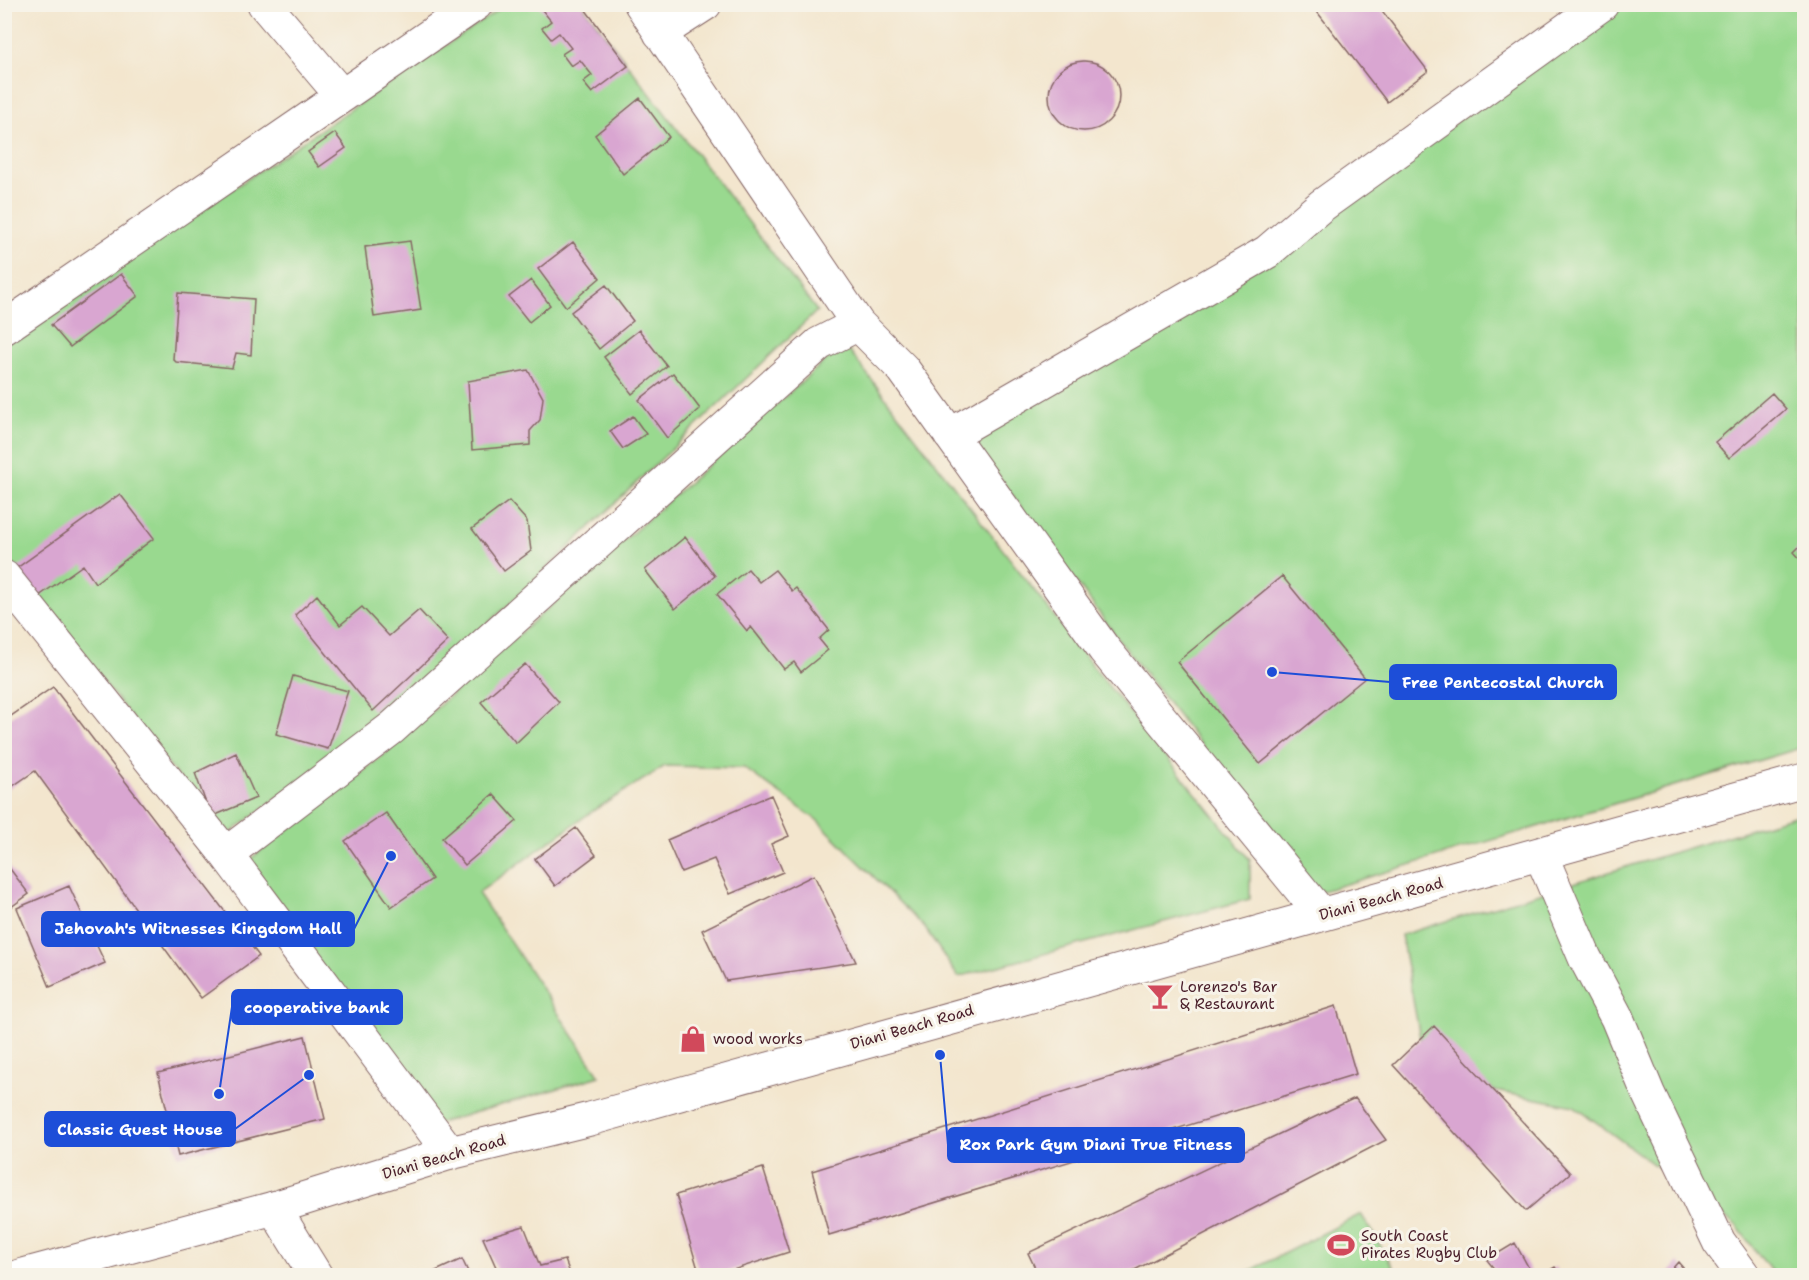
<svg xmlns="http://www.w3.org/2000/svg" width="1809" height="1280" font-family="'Shantell Sans',sans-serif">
<rect width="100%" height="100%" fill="#f7f3e8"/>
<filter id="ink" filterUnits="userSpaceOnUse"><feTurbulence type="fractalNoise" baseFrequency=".0167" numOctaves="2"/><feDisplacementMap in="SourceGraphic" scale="12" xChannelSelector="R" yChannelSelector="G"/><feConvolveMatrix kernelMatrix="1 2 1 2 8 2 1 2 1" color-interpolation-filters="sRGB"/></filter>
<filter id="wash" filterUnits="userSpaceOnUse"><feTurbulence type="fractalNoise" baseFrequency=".008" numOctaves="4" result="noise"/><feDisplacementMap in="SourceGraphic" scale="24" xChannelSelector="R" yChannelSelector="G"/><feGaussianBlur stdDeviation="1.35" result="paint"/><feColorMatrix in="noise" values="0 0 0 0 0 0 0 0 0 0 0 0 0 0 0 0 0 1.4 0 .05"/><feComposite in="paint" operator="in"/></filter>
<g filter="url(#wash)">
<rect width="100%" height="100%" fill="#f3e6ce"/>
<!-- green -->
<path fill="#99d98f" stroke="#727c5d" stroke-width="1.5" d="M506 5H582L817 311 505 608 382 719 225 837 5 556V342Z
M1616 5H1804V747L1316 893 1119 640 970 438 1312 227Z
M844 344 1098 673 1250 860V899L958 977 925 928 817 820 744 768 665 766 591 812 478 893 600 1076 429 1126 249 860 386 753Z
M1804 813V1275H1774L1736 1225 1574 1106 1495 1091 1446 1055 1421 1043 1401 935Z
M1361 1214 1398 1275H1242Z"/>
<g id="blocks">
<!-- building -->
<path fill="#d9a6d1" d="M1311 4H1377L1428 71 1387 102Z
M542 5H582L628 66 592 93 583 82 592 75 580 60 571 66 562 54 571 48 559 33 551 39 542 28 551 21 539 6Z
M1049 96a35 35 0 1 1 70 0a35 35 0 1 1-70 0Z
M640 98 669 137 623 174 595 135Z
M335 133 346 148 319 167 308 152Z
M410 241 421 310 374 317 365 247Z
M573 242 600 278 566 307 538 269Z
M121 274 138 296 70 347 51 325Z
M531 280 550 305 529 322 509 297Z
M606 285 633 321 599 349 571 312Z
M178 293 254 299 251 355 236 353 232 368 176 362 173 359Z
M639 330 667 366 632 394 604 357Z
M528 370 543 398 540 420 530 431V445L472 450 468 381Z
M673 373 700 409 667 438 639 400Z
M1772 393 1786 409 1729 458 1715 442Z
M633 416 646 434 623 449 610 431Z
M120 494 154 538 95 583 83 565 39 596 17 568Z
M509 501 527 521 531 551 504 571 472 529Z
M685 537 715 576 675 609 645 570Z
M1804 542V563L1794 552Z
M748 569 759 582 775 570 792 591 796 588 829 630 819 639 828 650 801 672 794 662 784 669 751 627 747 631 717 594Z
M1282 576 1365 678 1260 764 1177 662Z
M317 595 340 625 362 607 389 636 419 610 448 641 373 711 295 615Z
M525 664 559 702 516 743 481 702Z
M293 676 348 691 328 749 276 734Z
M53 687 259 956 201 998 35 771 4 792V721Z
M236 753 256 798 211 817 195 773Z
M493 794 517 821 465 865 442 838Z
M771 795 789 836 771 844 783 872 730 894 714 859 681 872 667 840Z
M386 813 432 879 391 907 345 841Z
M576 828 596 855 555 886 535 859Z
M4 861 29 894 4 912Z
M814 875 856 962 726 981 702 930Z
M69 886 105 963 50 987 17 908Z
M1336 1006 1356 1074 829 1235 812 1171Z
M1434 1026 1570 1173 1526 1211 1393 1065Z
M305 1036 325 1119 178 1156 158 1073Z
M1355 1098 1386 1140 1123 1276H1039L1028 1253Z
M763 1168 789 1252 714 1276H700L676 1195Z
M524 1226 540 1266 565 1260 571 1276H500L483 1238Z
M1515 1243 1531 1272 1524 1276H1500L1487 1260Z
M462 1259 470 1276H425Z
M1678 1262 1690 1276H1666Z
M1555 1267 1561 1276H1540Z"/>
</g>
</g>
<g filter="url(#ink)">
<use href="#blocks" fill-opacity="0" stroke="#856564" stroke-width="1.5"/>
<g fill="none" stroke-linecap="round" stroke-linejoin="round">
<defs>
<path id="minor" d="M264 4 342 96 476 4
M641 4 858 324 903 369 1104 649 1321 914
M660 33 705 4
M4 328 342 96
M950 435 1267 252 1321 206 1602 4
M4 577 226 854 450 1153
M226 854 392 728 819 344 858 324
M1541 855 1585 958 1617 1018 1648 1093 1719 1242 1744 1276
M274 1208 316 1276"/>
<path id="major" d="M20 1276 274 1208 450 1153 590 1119 1804 780"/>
</defs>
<!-- minor casing -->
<use href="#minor" stroke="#856564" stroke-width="35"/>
<!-- major casing -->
<use href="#major" stroke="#856564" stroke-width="35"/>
<!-- minor -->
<use href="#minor" stroke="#fff" stroke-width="33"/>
<!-- major -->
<use href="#major" stroke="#fff" stroke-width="33"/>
</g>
</g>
<!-- icons -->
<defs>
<symbol id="bar-bare" viewBox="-9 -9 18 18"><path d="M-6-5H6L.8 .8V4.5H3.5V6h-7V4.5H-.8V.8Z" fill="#d1495b" stroke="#f7f3e8" stroke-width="2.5" paint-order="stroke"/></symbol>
<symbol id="shop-bare" viewBox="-9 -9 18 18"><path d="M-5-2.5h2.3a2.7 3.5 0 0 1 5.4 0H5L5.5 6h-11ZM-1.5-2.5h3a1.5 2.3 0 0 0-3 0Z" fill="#d1495b" stroke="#f7f3e8" stroke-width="2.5" paint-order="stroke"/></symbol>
<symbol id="stadium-bare" viewBox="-9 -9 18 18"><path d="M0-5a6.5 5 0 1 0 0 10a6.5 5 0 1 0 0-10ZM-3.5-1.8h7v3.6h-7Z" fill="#d1495b" stroke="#f7f3e8" stroke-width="2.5" paint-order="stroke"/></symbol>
</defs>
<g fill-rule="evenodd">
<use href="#bar-bare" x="1141" y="977" width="38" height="38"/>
<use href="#shop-bare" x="674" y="1020" width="38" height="38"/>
<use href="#stadium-bare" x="1322" y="1226" width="38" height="38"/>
</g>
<g text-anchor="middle" stroke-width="6" stroke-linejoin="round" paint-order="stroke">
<!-- street labels -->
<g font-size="15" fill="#4a1f2b" stroke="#f7f3e8">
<text transform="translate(1381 899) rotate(-15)" y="5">Diani Beach Road</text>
<text transform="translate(912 1027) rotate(-16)" y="5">Diani Beach Road</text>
<text transform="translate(444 1157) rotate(-16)" y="5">Diani Beach Road</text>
</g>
<!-- poi labels -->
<g font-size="15" fill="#4a1f2b" stroke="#f7f3e8" text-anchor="start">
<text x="1180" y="992">Lorenzo's Bar<tspan x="1180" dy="17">&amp; Restaurant</tspan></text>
<text x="713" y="1044">wood works</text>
<text x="1361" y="1241">South Coast<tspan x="1361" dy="17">Pirates Rugby Club</tspan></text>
</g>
</g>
<!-- callouts -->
<path fill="none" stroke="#1d4ed8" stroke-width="2" d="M1272 672L1390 682M391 856L354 929M219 1094L232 1007M309 1075L235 1129M940 1055L948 1145"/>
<g fill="#1d4ed8" stroke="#f7f3e8" stroke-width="2">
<circle cx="1272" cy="672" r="6"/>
<circle cx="391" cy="856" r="6"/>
<circle cx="219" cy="1094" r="6"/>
<circle cx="309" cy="1075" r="6"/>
<circle cx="940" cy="1055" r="6"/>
</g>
<g fill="#1d4ed8" stroke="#1d4ed8" stroke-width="2">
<rect x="1390" y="665" width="226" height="34" rx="6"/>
<rect x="42" y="912" width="312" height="34" rx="6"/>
<rect x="232" y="990" width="170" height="34" rx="6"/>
<rect x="45" y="1112" width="190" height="34" rx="6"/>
<rect x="948" y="1128" width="296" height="34" rx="6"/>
</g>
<g font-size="16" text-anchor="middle" font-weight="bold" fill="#fff">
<text x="1503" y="688">Free Pentecostal Church</text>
<text x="198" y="934">Jehovah's Witnesses Kingdom Hall</text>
<text x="317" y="1013">cooperative bank</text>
<text x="140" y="1135">Classic Guest House</text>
<text x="1096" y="1150">Rox Park Gym Diani True Fitness</text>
</g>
<!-- margin -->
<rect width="1809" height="1280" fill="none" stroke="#f7f3e8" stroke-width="24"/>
</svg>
